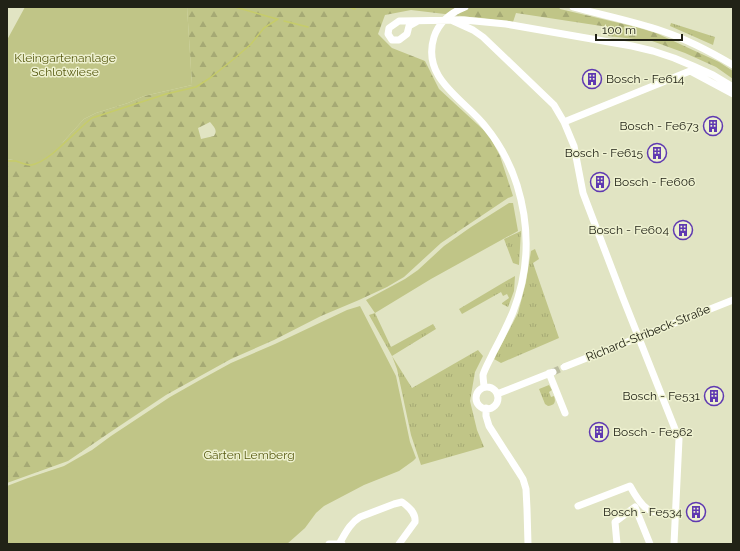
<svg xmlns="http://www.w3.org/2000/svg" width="740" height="551" font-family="Raleway,sans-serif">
<defs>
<pattern id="grass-tufts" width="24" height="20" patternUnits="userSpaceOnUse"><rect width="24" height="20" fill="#c0c587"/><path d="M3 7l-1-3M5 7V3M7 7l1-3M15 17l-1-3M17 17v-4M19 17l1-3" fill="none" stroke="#a5a974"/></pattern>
<pattern id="forest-firs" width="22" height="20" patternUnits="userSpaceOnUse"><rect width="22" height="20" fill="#c0c587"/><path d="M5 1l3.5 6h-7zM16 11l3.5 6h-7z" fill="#a5a974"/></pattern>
</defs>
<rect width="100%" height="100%" fill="#e1e4c3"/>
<!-- grass -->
<path fill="url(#grass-tufts)" d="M671 23 715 37 713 45 670 26Z
M521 231 519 265 513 263 504 239Z
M535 249 539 259 533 263 559 338 501 363 494 359 518 313 526 282 531 251Z
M515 276 514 291 508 307 502 304V303L509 298 507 294 503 296 501 292 462 314 459 309 501 284Z
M375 313 391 347 433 324 436 329 392 356 412 388 478 350 483 356 475 372 470 401 477 430 484 447 421 465 411 435 397 369 392 356 369 315Z
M549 385 552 390 549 392 551 397 554 396C556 402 555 405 548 406L545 404 539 389Z"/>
<!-- forest -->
<path fill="url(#forest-firs)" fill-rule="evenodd" d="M187 7H559L560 9 636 27 656 33 719 62 733 71V79L716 67 685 53 652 41 608 36V27L516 13 513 22 411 10 385 15 378 34 392 48 425 61 439 89 489 135 500 156 513 196 511 197 508 198 441 243 404 277 387 287 359 300 321 316 274 340 231 359 166 395 109 433 68 461 7 483V160L13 159 63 142 84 119 96 113 128 103 144 96 192 85ZM210 122C214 127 218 130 214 136L201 139 198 128Z"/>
<!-- garden -->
<path fill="#c0c587" d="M25 7H187L192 85 144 96 128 103 96 113 84 119 63 142 36 161 13 159 7 160V40Z
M509 203H513L518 231 505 238 431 279 375 313 366 300 405 279 418 270 444 246 471 227Z
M360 306 396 376 410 442 416 458 413 461 399 471 364 485 324 506 316 513 305 528 287 544H7V486L28 478 64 466 92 450 111 436 170 397 200 380 231 363 275 344 347 310Z"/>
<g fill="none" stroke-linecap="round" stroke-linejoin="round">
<!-- stream -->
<path stroke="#c6cc6a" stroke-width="1.5" d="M235 7 277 19
M349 7 355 9
M284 21 308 27
M7 161C10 161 13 161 16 161 21 163 26 165 31 165 49 163 77 129 92 118L166 94 196 87 210 78 235 58 251 44 264 28 278 19"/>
<!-- street-tunnel -->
<path stroke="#bbbda0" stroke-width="7" stroke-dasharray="7 3.5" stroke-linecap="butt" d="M553 372 564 367"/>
<!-- street -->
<path stroke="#fff" stroke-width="7" d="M465 7C450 13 439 22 434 37 421 79 464 99 485 126 499 143 510 163 517 185 530 227 529 271 513 312 507 326 500 340 493 353 490 360 485 368 483 375 483 379 484 384 484 387
M573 7C602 15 633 21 662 31 686 39 711 52 733 65
M451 20 473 30 483 37 554 105 564 122 574 146 583 193 623 298 679 439 674 544
M418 21 409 26 407 34 399 40H392L388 34 389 28 399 21 464 20 506 24 632 46 653 51 674 58 693 66 713 75 733 87
M564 122 690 71 733 94
M564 367 733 300
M549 373 565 413
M476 398a11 11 0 1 1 22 0a11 11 0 1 1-22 0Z
M497 394 553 372
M486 408V416L489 426 518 471 523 479 526 489 527 509 528 544
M578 506 630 486C643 510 648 514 676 514
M329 544H342
M339 544C345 534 350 523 360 517L394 504 402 502C409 507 416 513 415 522L399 544
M617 544 615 522 635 507 650 544"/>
</g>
<!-- icons -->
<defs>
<symbol id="building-ring" viewBox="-11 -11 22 22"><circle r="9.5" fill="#eef1d0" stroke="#5f39b1" stroke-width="1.5"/><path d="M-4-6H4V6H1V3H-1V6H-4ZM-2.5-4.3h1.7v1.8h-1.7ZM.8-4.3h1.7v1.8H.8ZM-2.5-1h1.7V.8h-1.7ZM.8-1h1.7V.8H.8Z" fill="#5f39b1"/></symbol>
</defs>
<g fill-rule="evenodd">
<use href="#building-ring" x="581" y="68" width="22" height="22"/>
<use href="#building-ring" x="702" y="115" width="22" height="22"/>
<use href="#building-ring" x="646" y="142" width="22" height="22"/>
<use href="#building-ring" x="589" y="171" width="22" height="22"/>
<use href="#building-ring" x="672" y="219" width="22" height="22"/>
<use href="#building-ring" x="703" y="385" width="22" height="22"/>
<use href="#building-ring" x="588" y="421" width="22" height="22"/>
<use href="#building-ring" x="685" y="501" width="22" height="22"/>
</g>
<g text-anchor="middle" stroke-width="3" stroke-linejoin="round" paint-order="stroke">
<!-- park labels -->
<g font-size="12" fill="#585b12" stroke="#eef1d0">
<text x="65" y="62">Kleingartenanlage<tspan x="65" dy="14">Schlotwiese</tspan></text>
<text x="249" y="459">Gärten Lemberg</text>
</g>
<!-- poi labels -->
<g font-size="12" fill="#212216" stroke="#eef1d0" text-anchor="end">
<text x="606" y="83" text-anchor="start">Bosch - Fe614</text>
<text x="699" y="130">Bosch - Fe673</text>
<text x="643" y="157">Bosch - Fe615</text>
<text x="614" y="186" text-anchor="start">Bosch - Fe606</text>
<text x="669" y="234">Bosch - Fe604</text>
<text x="700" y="400">Bosch - Fe531</text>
<text x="613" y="436" text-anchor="start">Bosch - Fe562</text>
<text x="682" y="516">Bosch - Fe534</text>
</g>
<!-- street labels -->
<g font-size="12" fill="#212216" stroke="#eef1d0">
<text transform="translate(648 333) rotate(-22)" y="4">Richard-Stribeck-Straße</text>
</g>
</g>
<!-- border -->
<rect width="740" height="551" fill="none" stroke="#212216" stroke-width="16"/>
<!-- scale -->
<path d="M596 34v6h86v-6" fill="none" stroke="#212216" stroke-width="2"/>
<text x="602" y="34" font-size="12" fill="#212216" stroke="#eef1d0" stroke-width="3" paint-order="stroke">100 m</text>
</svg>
